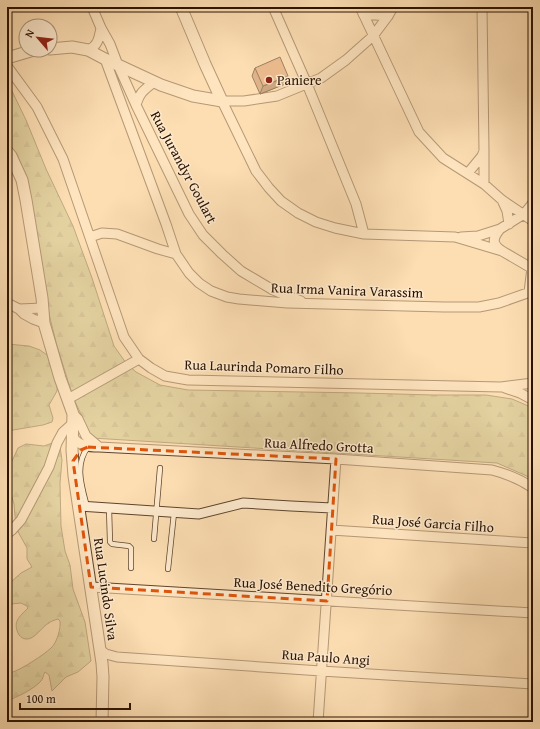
<svg xmlns="http://www.w3.org/2000/svg" width="540" height="729" font-family="'Gentium Book Plus',serif">
<defs>
<pattern id="forest-firs" width="22" height="20" patternUnits="userSpaceOnUse"><rect width="22" height="20" fill="#c3c08a"/><path d="M5 1l3.5 6h-7zM16 11l3.5 6h-7z" fill="#a8a475"/></pattern>
</defs>
<rect width="100%" height="100%" fill="#fddeb3"/>
<filter id="stains"><feTurbulence type="fractalNoise" baseFrequency=".005" numOctaves="4"/><feColorMatrix values="0 0 0 0 .2 0 0 0 0 .09 0 0 0 0 .02 0 0 0 .5 -.17"/></filter>
<radialGradient id="worn" r=".72"><stop offset=".6" stop-color="#630" stop-opacity="0"/><stop offset="1" stop-color="#630" stop-opacity=".3"/></radialGradient>
<!-- forest -->
<path fill="url(#forest-firs)" stroke="#766945" d="M7 85 11 89 26 120 46 169 73 226 92 278 114 346 126 363 136 372 160 385 188 390 360 393 433 395H486L512 399 533 408V482L529 477 497 463 92 438 73 397 57 346 49 314 39 246 9 148 7 145Z
M7 344 29 346 40 350 51 358 58 377 57 391 49 405 53 418 52 422 43 425 7 431Z
M55 442 60 447 62 460 60 483 61 526 65 551 70 565 73 589 85 622 91 661 78 672 66 677 52 691 49 675 45 672C43 675 43 679 41 681 34 689 17 697 7 701V672C9 672 11 672 13 672 22 669 45 654 51 648 57 643 61 628 60 621L58 619C55 620 51 621 49 623 42 626 35 640 26 639 23 639 21 637 19 635 12 622 19 617 28 608L27 606 21 603 11 604 7 609V584L10 583 21 573 32 567 27 559V548L16 528 14 504 10 491 7 492V465L12 461 18 448 26 444 44 446Z"/>
<g fill="none" stroke-linecap="round" stroke-linejoin="round">
<defs>
<path id="service" d="M87 507C82 487 74 465 88 447
M109 508 110 542 112 544 129 546 131 548V568
M154 539 160 468
M168 569 174 513"/>
<path id="minor" d="M92 7 101 28 110 44 118 65 136 105 189 214 203 235 222 254 241 271 273 290 301 301
M273 7 307 84 356 204 364 234
M360 7 419 132 443 158 484 184 502 200 533 221
M393 7 388 16 373 36 346 60 321 78 277 96 244 101H222L256 171 269 188 281 201 298 213 316 222 335 228 364 234 455 237 502 251 533 269
M482 7 484 151V184
M363 14 388 16
M88 50C98 46 99 38 101 28
M105 59 166 224 176 254 189 273 199 283 211 291 227 297 239 299 287 303 444 307H479L499 303 533 291
M7 66 37 107 63 159 124 337 139 359 151 368 165 376 188 380 501 387 533 383
M136 105C140 92 143 91 154 82
M468 173 482 156 484 151
M502 200 507 211 509 224
M500 229C492 239 492 244 502 251
M90 237 102 233 117 234 158 249 176 254
M461 237 478 236 500 229 524 214 533 203
M529 292 532 268
M7 303 19 309 24 314 33 319 44 323
M19 309 43 308
M505 388 520 393 533 400
M68 399 139 359
M73 414 78 419 86 436 99 447
M73 437C79 446 89 447 99 447L336 459 492 470C507 474 520 479 533 488
M79 506 199 514 243 503 291 506 332 508
M331 530 533 543
M7 534 12 530 21 520 49 467 57 443 63 432 73 423
M91 587 533 613
M100 650 106 654 117 657 321 671 533 684
M318 722 336 459"/>
<path id="tertiary" d="M181 7 205 64 222 101
M50 49 72 47 88 50 105 59 161 85 193 96 222 101
M7 58 34 50
M7 151 11 156 22 180 26 200 42 298 44 323 60 378 73 414 72 450 74 476 102 663 103 677 102 722"/>
</defs>
<!-- service casing -->
<use href="#service" stroke="#5f452d" stroke-width="6"/>
<!-- minor casing -->
<use href="#minor" stroke="#5f452d" stroke-width="11"/>
<!-- tertiary casing -->
<use href="#tertiary" stroke="#5f452d" stroke-width="13"/>
<!-- service -->
<use href="#service" stroke="#feeace" stroke-width="4.5"/>
<!-- minor -->
<use href="#minor" stroke="#feeace" stroke-width="9"/>
<!-- tertiary -->
<use href="#tertiary" stroke="#feeace" stroke-width="11"/>
</g>
<!-- wall -->
<path fill="#bb8059" stroke="#2a1200" d="M255 68 285 84 260 94 252 76Z"/>
<!-- shaded-wall -->
<path fill="#986848" stroke="#2a1200" d="M288 76 285 84 260 94 263 86Z"/>
<!-- building -->
<path fill="#d99567" stroke="#2a1200" d="M280 57 288 76 263 86 255 68Z"/>
<!-- marked area -->
<path d="M0 0H540V729H0ZM88 447 336 459 327 601 91 587 73 461 81 450Z" fill="#fddeb3" fill-opacity=".55" fill-rule="evenodd"/>
<path fill="none" stroke="#de550b" stroke-width="3" stroke-dasharray="8 5" stroke-linejoin="round" d="M88 447 336 459 327 601 91 587 73 461 81 450Z"/>
<!-- markers -->
<circle fill="#8f2418" stroke="#feeace" stroke-width="1.5" cx="269" cy="80" r="4"/>
<g text-anchor="middle" stroke-width="3" stroke-linejoin="round" paint-order="stroke">
<!-- poi labels -->
<g font-size="14" fill="#2a1200" stroke="#feeace" text-anchor="start">
<text x="277" y="85">Paniere</text>
</g>
<!-- street labels -->
<g font-size="14" fill="#2a1200" stroke="#feeace">
<text transform="translate(184 167) rotate(62)" y="5">Rua Jurandyr Goulart</text>
<text transform="translate(347 290) rotate(2)" y="5">Rua Irma Vanira Varassim</text>
<text transform="translate(264 367) rotate(2)" y="5">Rua Laurinda Pomaro Filho</text>
<text transform="translate(319 445) rotate(3)" y="5">Rua Alfredo Grotta</text>
<text transform="translate(433 523) rotate(4)" y="5">Rua José Garcia Filho</text>
<text transform="translate(313 586) rotate(3)" y="5">Rua José Benedito Gregório</text>
<text transform="translate(106 589) rotate(82)" y="5">Rua Lucindo Silva</text>
<text transform="translate(326 657) rotate(4)" y="5">Rua Paulo Angi</text>
</g>
</g>
<!-- margin -->
<rect width="540" height="729" fill="none" stroke="#fddeb3" stroke-width="24"/>
<rect x="8" y="8" width="524" height="713" fill="none" stroke="#2a1200" stroke-width="2"/>
<rect x="12" y="12" width="516" height="705" fill="none" stroke="#2a1200"/>
<!-- north arrow -->
<g transform="translate(38 38) rotate(298)"><circle r="19" fill="#feeace" stroke="#a9947c"/>
<path d="M0-3L7 15L0 10L-7 15Z" fill="#8f2418"/>
<text y="-6" font-size="11" font-weight="bold" text-anchor="middle" fill="#2a1200">N</text>
</g>
<!-- scale -->
<path d="M20 703v6h110v-6" fill="none" stroke="#2a1200" stroke-width="2"/>
<text x="26" y="703" font-size="12" fill="#2a1200" stroke="#feeace" stroke-width="3" paint-order="stroke">100 m</text>
<rect width="100%" height="100%" filter="url(#stains)"/>
<rect width="100%" height="100%" fill="url(#worn)"/>
</svg>
